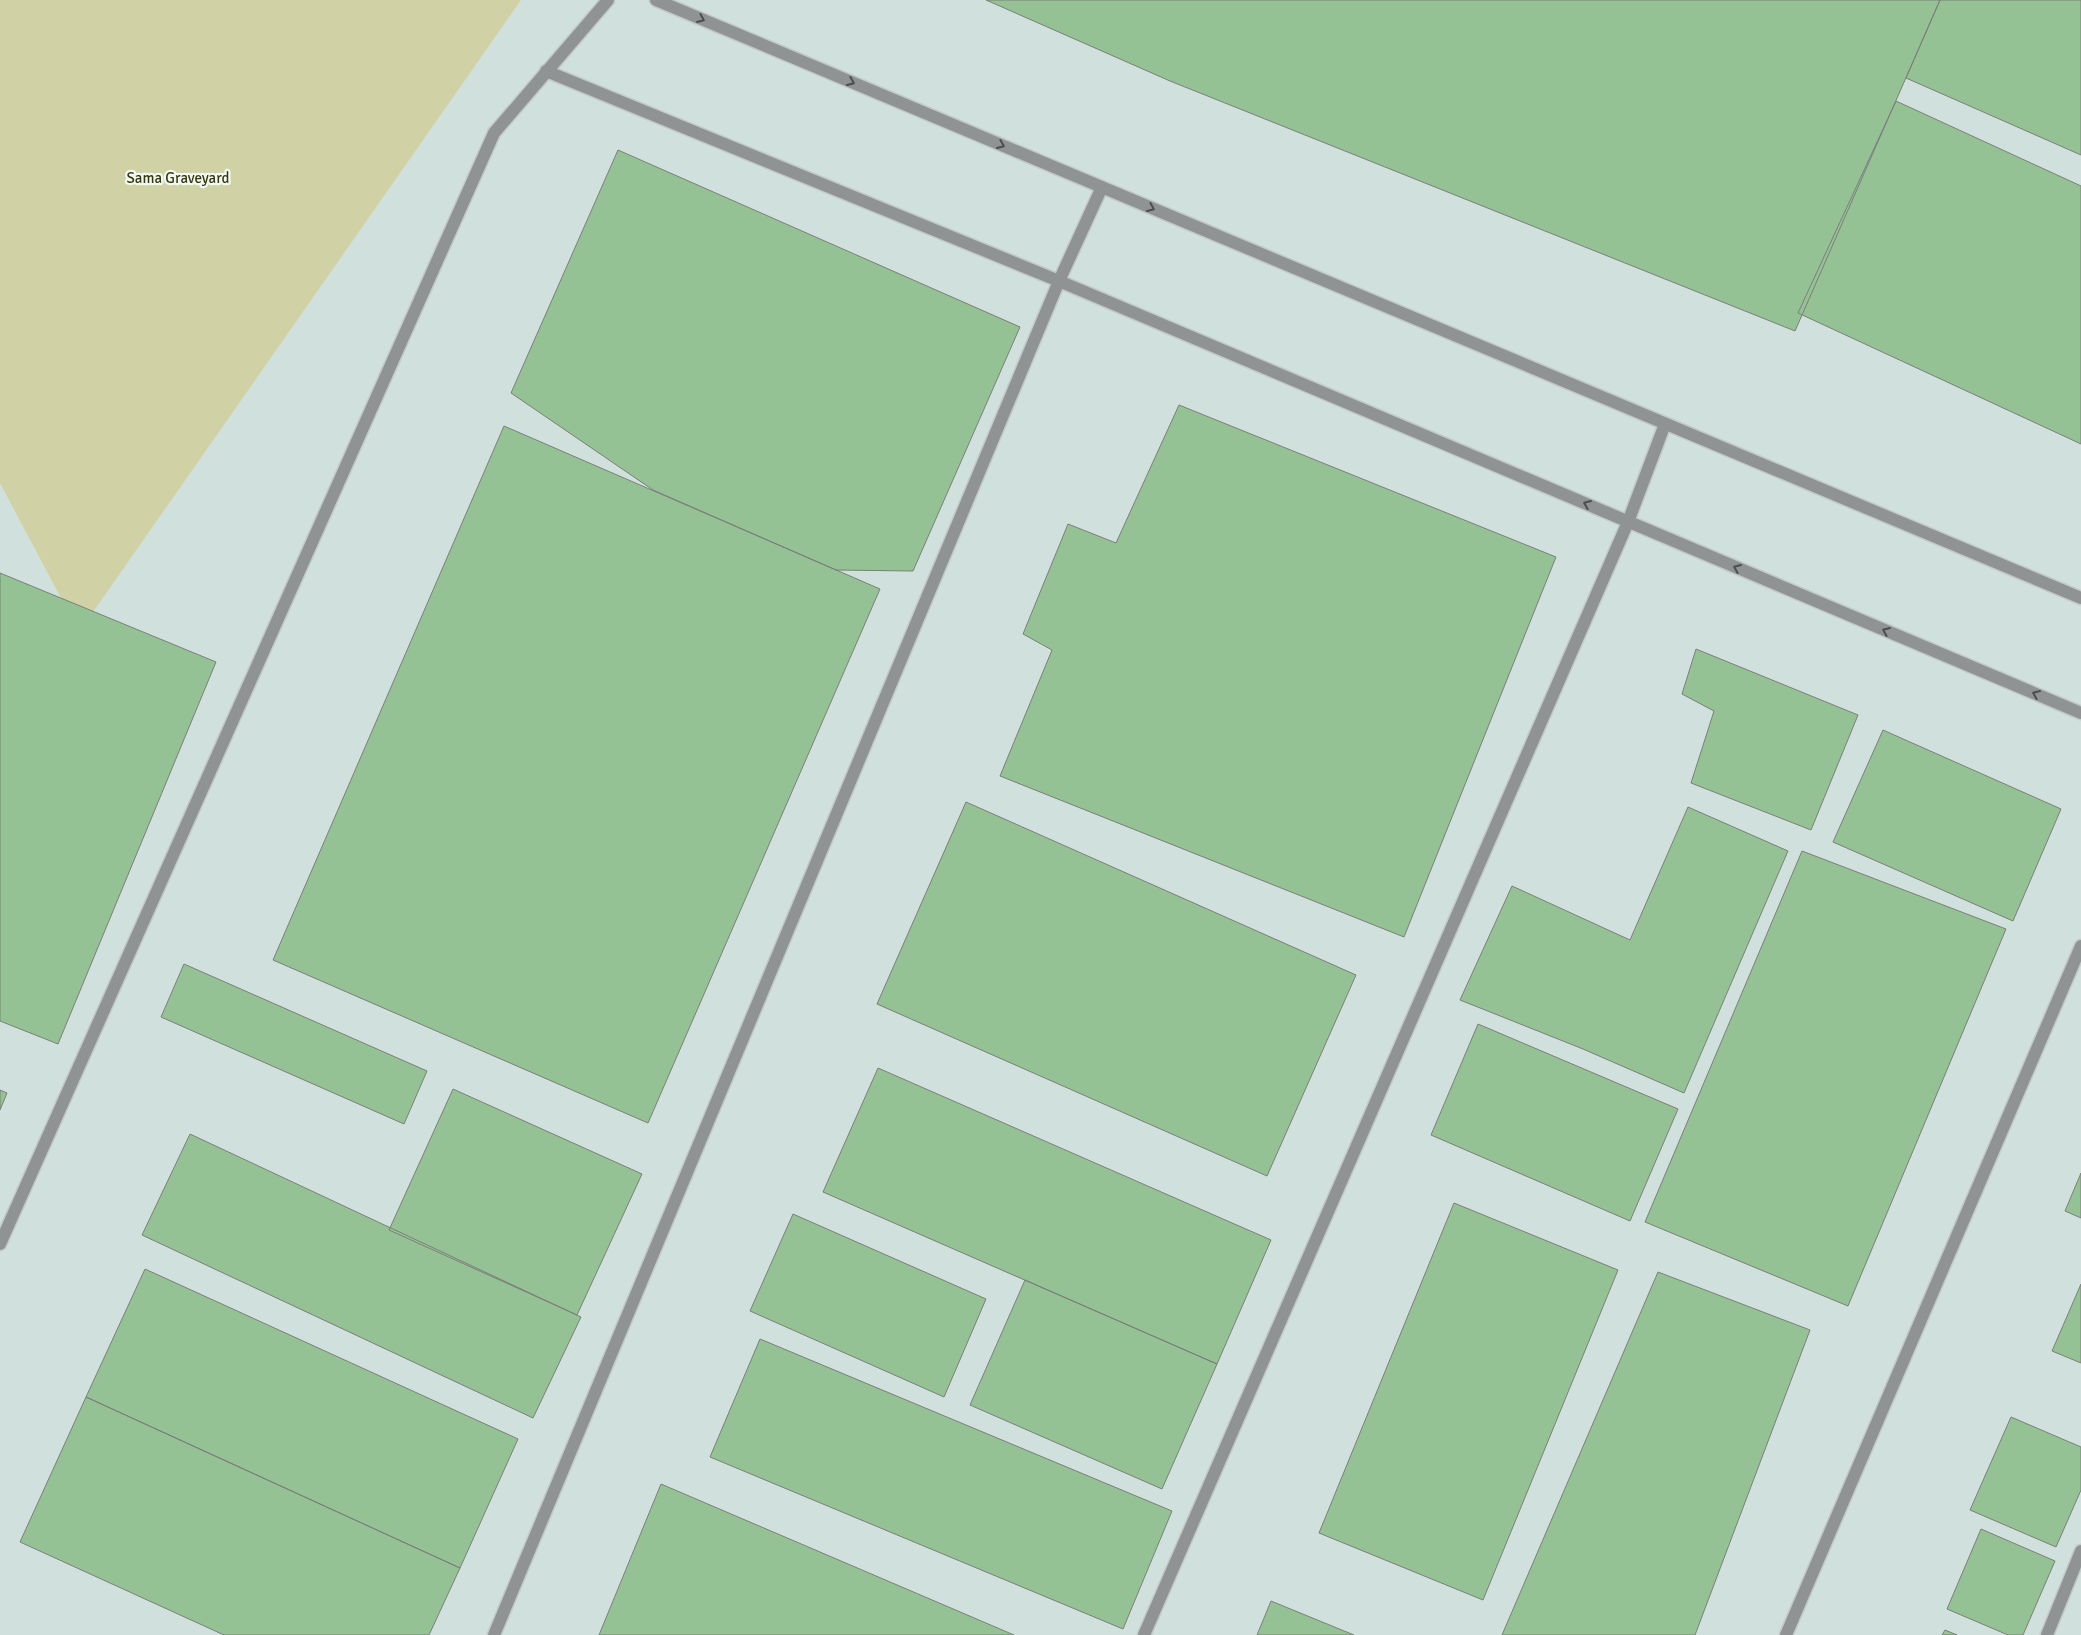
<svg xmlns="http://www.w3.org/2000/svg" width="2081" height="1635" font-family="Signika,sans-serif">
<rect width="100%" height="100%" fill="#e3ebe9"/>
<!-- built -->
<path fill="#d0e1dd" d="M333 0H2081V1635H0V394Z"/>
<!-- green -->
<path fill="#d0d1a4" d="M0 0H521L79 632 0 483Z"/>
<!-- building -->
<path fill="#95c294" stroke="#7b7f7a" d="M986 0H1940L1795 331 1170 81Z
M1940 0H2081V155L1906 78Z
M1896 101 2081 186V444L1798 313Z
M618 150 1020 327 913 571 836 570 653 490 511 393Z
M1179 405 1556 557 1404 937 1000 776 1052 650 1023 634 1068 524 1116 543Z
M504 426 880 589 648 1123 273 960Z
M0 573 216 662 58 1044 0 1021Z
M1696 649 1858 715 1811 830 1691 783 1714 711 1682 694Z
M1883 730 2061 809 2013 921 1833 842Z
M966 802 1356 975 1267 1176 877 1004Z
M1688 807 1788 851 1684 1093 1583 1049 1460 1000 1512 886 1630 940Z
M1802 851 2006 929 1848 1306 1645 1222Z
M184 964 427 1071 404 1124 161 1017Z
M1478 1024 1678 1109 1630 1221 1431 1135Z
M878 1068 1271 1240 1217 1364 823 1192Z
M453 1089 642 1174 577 1315 389 1230Z
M0 1090 7 1093 0 1110Z
M190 1134 581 1317 533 1418 142 1235Z
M2081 1173V1218L2065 1211Z
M1454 1203 1618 1270 1483 1600 1319 1533Z
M793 1214 986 1299 944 1397 750 1311Z
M145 1269 518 1439 460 1568 86 1397Z
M1658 1272 1810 1330 1695 1635H1502Z
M1025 1280 1217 1364 1162 1489 970 1405Z
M2081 1284V1363L2052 1351Z
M760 1339 1172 1511 1123 1629 710 1457Z
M86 1397 460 1568 429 1635H224L20 1542Z
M2011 1417 2081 1447V1490L2056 1547 1970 1510Z
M661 1484 1014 1635H599Z
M1981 1529 2055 1561 2023 1635H2008L1947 1609Z
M1271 1601 1354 1635H1257Z
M1945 1630 1957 1635H1942Z"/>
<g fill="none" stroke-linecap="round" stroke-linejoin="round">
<defs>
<path id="service" d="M2047 1635 2081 1551"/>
<path id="minor" d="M656 0 2081 598
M546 71 1059 281 2081 713
M0 1244 494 133 608 0
M494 1635 1059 281 1102 187
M1144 1635 1628 522 1665 424
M1786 1635 2081 946"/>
</defs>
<!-- service casing -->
<use href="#service" stroke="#c2c9c7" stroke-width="15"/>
<!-- minor casing -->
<use href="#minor" stroke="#c2c9c7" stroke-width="15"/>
<!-- service -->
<use href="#service" stroke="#909394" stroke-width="12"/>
<!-- minor -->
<use href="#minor" stroke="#909394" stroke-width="12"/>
</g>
<!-- one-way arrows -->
<defs><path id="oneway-chevron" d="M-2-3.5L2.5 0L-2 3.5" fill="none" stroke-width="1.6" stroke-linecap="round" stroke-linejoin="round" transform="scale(1.25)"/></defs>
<g stroke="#4c4f4f">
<use href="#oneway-chevron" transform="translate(701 19) rotate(23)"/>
<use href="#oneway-chevron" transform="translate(851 82) rotate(23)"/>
<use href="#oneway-chevron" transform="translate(1001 145) rotate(23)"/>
<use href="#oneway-chevron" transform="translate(1151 208) rotate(23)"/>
<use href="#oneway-chevron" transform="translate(1587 504) rotate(-157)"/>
<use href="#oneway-chevron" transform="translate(1737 568) rotate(-157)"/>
<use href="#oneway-chevron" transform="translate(1886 631) rotate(-157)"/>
<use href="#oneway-chevron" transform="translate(2036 694) rotate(-157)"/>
</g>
<g text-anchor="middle" stroke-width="4.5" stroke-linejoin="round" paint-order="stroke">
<!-- park labels -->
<g font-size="15" fill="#393908" stroke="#f0f9f6">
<text x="178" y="183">Sama Graveyard</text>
</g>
</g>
</svg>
